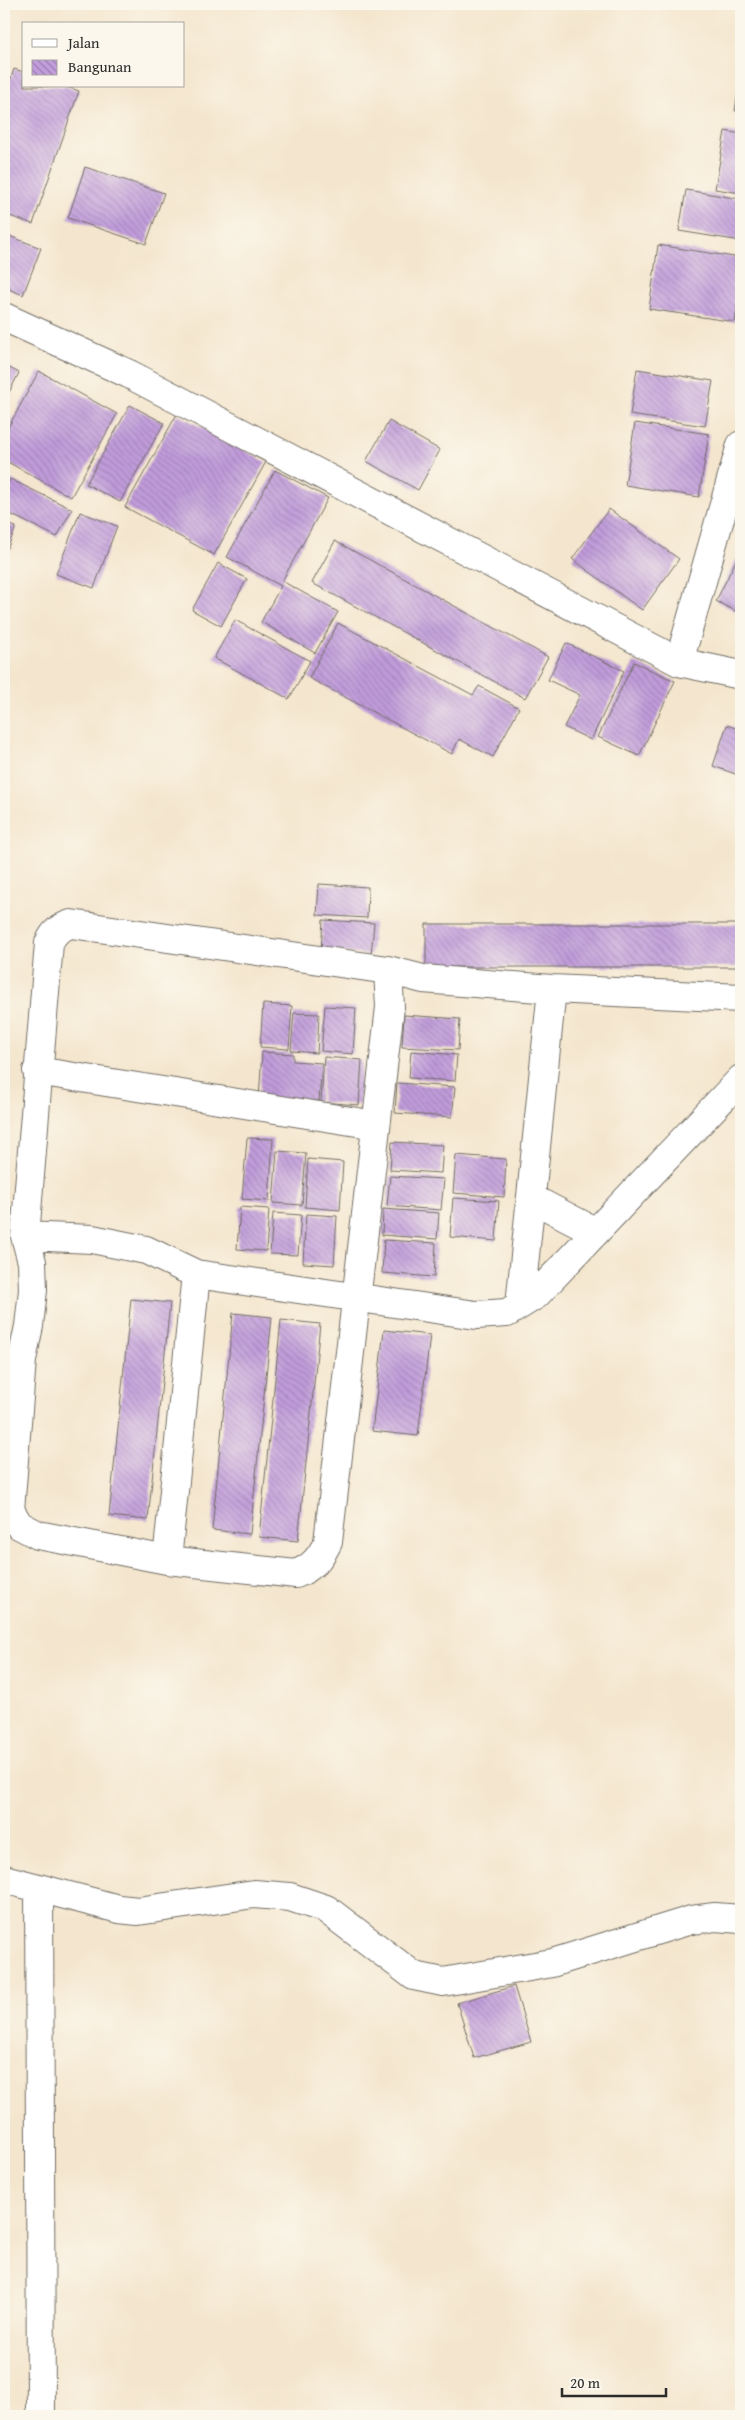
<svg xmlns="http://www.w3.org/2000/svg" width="745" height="2420" font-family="'Gentium Book Plus',serif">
<defs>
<pattern id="building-back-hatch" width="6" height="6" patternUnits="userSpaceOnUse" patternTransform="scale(1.25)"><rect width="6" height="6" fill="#c19cdb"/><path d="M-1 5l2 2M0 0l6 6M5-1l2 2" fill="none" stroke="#9d7fb2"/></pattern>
</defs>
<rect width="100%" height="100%" fill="#fbf7ec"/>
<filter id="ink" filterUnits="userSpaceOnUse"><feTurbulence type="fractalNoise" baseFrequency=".02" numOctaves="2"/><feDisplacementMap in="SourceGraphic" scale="10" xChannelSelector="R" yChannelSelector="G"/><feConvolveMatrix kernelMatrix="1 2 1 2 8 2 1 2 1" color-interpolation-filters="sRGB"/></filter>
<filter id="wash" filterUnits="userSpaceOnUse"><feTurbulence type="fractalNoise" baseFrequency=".0096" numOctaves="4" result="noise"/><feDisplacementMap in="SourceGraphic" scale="20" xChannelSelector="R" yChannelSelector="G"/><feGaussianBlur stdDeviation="1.12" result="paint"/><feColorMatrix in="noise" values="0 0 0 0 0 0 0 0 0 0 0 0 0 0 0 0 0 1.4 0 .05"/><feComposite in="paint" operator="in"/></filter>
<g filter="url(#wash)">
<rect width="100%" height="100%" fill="#f4e6ce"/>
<g id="blocks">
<!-- building -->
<path fill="url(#building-back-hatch)" d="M14 69 24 72V86H64L79 91 33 224 4 214V99Z
M740 78H741V112L735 111Z
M725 131 741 134V193L715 189Z
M85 167 164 193 146 244 68 218Z
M686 190 741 199V241L679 231Z
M4 234 41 248 23 295 4 287Z
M658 245 741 258V282L735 322 649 309Z
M4 365 19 373 4 402Z
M637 369 713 381 705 426 630 415Z
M39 371 117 414 71 497 4 460V435Z
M130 405 164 423 120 502 86 484Z
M177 414 266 462 214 555 125 507Z
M389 421 440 450 418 490 366 461Z
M635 423 709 434 699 497 625 485Z
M275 470 328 498 282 581 338 612 315 653 261 622 281 586 227 557Z
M10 479 72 509 57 537 4 511V492Z
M609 509 679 559 642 610 572 559Z
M80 512 117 526 94 588 56 574Z
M4 523 16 527 4 557Z
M335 541 548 657 525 698 312 583Z
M741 550V614L716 601Z
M218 563 247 579 221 626 192 610Z
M235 620 310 661 289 699 214 658Z
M338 623 473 695 479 686 519 708 493 757 459 739 452 754 309 678Z
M566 643 624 671 591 740 564 727 580 695 548 680Z
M634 662 675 681 639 756 598 737Z
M727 725 741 730V776L713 766Z
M319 884 368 887 367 918 317 915Z
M323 920 374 923 371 955 321 951Z
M426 924H741V967H426Z
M263 1004 292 1006 289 1049 260 1047Z
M325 1006 356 1008 353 1054 321 1051Z
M294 1013 319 1014 317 1053 291 1051Z
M404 1015 460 1019 458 1050 402 1047Z
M411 1051 457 1055 455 1081 409 1078Z
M262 1052 293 1054V1061L322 1063 319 1101 259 1099Z
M324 1057 362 1060 359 1105 321 1102Z
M397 1083 455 1087 452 1117 395 1113Z
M247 1138 273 1139 269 1201 242 1199Z
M392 1142 443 1145 441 1173 390 1170Z
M277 1151 306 1153 302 1205 273 1203Z
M456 1155 506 1159 504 1197 453 1193Z
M308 1159 343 1162 340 1210 305 1207Z
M390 1176 444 1179 441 1210 387 1206Z
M453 1198 499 1201 496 1241 450 1237Z
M240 1207 269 1209 266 1251 237 1249Z
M383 1209 439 1213 437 1239 382 1235Z
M273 1213 301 1215 298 1255 270 1254Z
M306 1214 337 1216 334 1265 303 1263Z
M384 1240 436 1243 434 1277 382 1273Z
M131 1299 170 1303 148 1520 109 1516Z
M233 1313 272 1317 250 1534 212 1530Z
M281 1320 320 1324 298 1541 259 1537Z
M384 1330 430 1335 418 1436 372 1431Z
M514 1986 531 2042 474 2058 457 2003Z"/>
</g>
</g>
<g filter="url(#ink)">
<use href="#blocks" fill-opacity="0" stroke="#716c64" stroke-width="1"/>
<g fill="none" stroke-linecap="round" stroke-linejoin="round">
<defs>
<path id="minor" d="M4 317 129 374 679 662 741 675
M679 662 741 445
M741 998 552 989 423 979 388 970 390 1007 328 1542C320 1558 313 1567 296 1574L167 1560 38 1535 19 1525 10 1510 22 1360 29 1326 33 1290 32 1262 25 1236 92 1239 146 1250 196 1274 476 1315 507 1313 536 1295 741 1079
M37 1071 376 1125
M531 1198 596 1232
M25 1236 49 943C54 932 59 928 71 924L388 970
M520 1305 552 989
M167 1560 196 1274
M4 1879 119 1909 138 1911 254 1894 290 1897 326 1909 414 1976 443 1982 552 1963 691 1920 715 1917 741 1919
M39 1888 41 2416"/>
</defs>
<!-- minor casing -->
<use href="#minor" stroke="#716c64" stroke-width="30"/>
<!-- minor -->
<use href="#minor" stroke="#fff" stroke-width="28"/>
</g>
</g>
<!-- margin -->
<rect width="745" height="2420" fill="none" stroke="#fbf7ec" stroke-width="20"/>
<!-- legend -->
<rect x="22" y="22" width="162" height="65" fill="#fbf7ec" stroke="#a8a59f"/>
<rect x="32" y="39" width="25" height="8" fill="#ffffff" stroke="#a8a59f"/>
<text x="68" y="48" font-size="15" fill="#2b2b2b">Jalan</text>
<rect x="32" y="60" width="25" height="15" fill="url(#building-back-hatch)" stroke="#a8a59f"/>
<text x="68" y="72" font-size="15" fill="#2b2b2b">Bangunan</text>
<!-- scale -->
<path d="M562 2388v8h104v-8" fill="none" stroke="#2b2b2b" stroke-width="2.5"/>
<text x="570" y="2388" font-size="15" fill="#2b2b2b" stroke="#fbf7ec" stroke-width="4" paint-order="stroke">20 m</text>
</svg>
